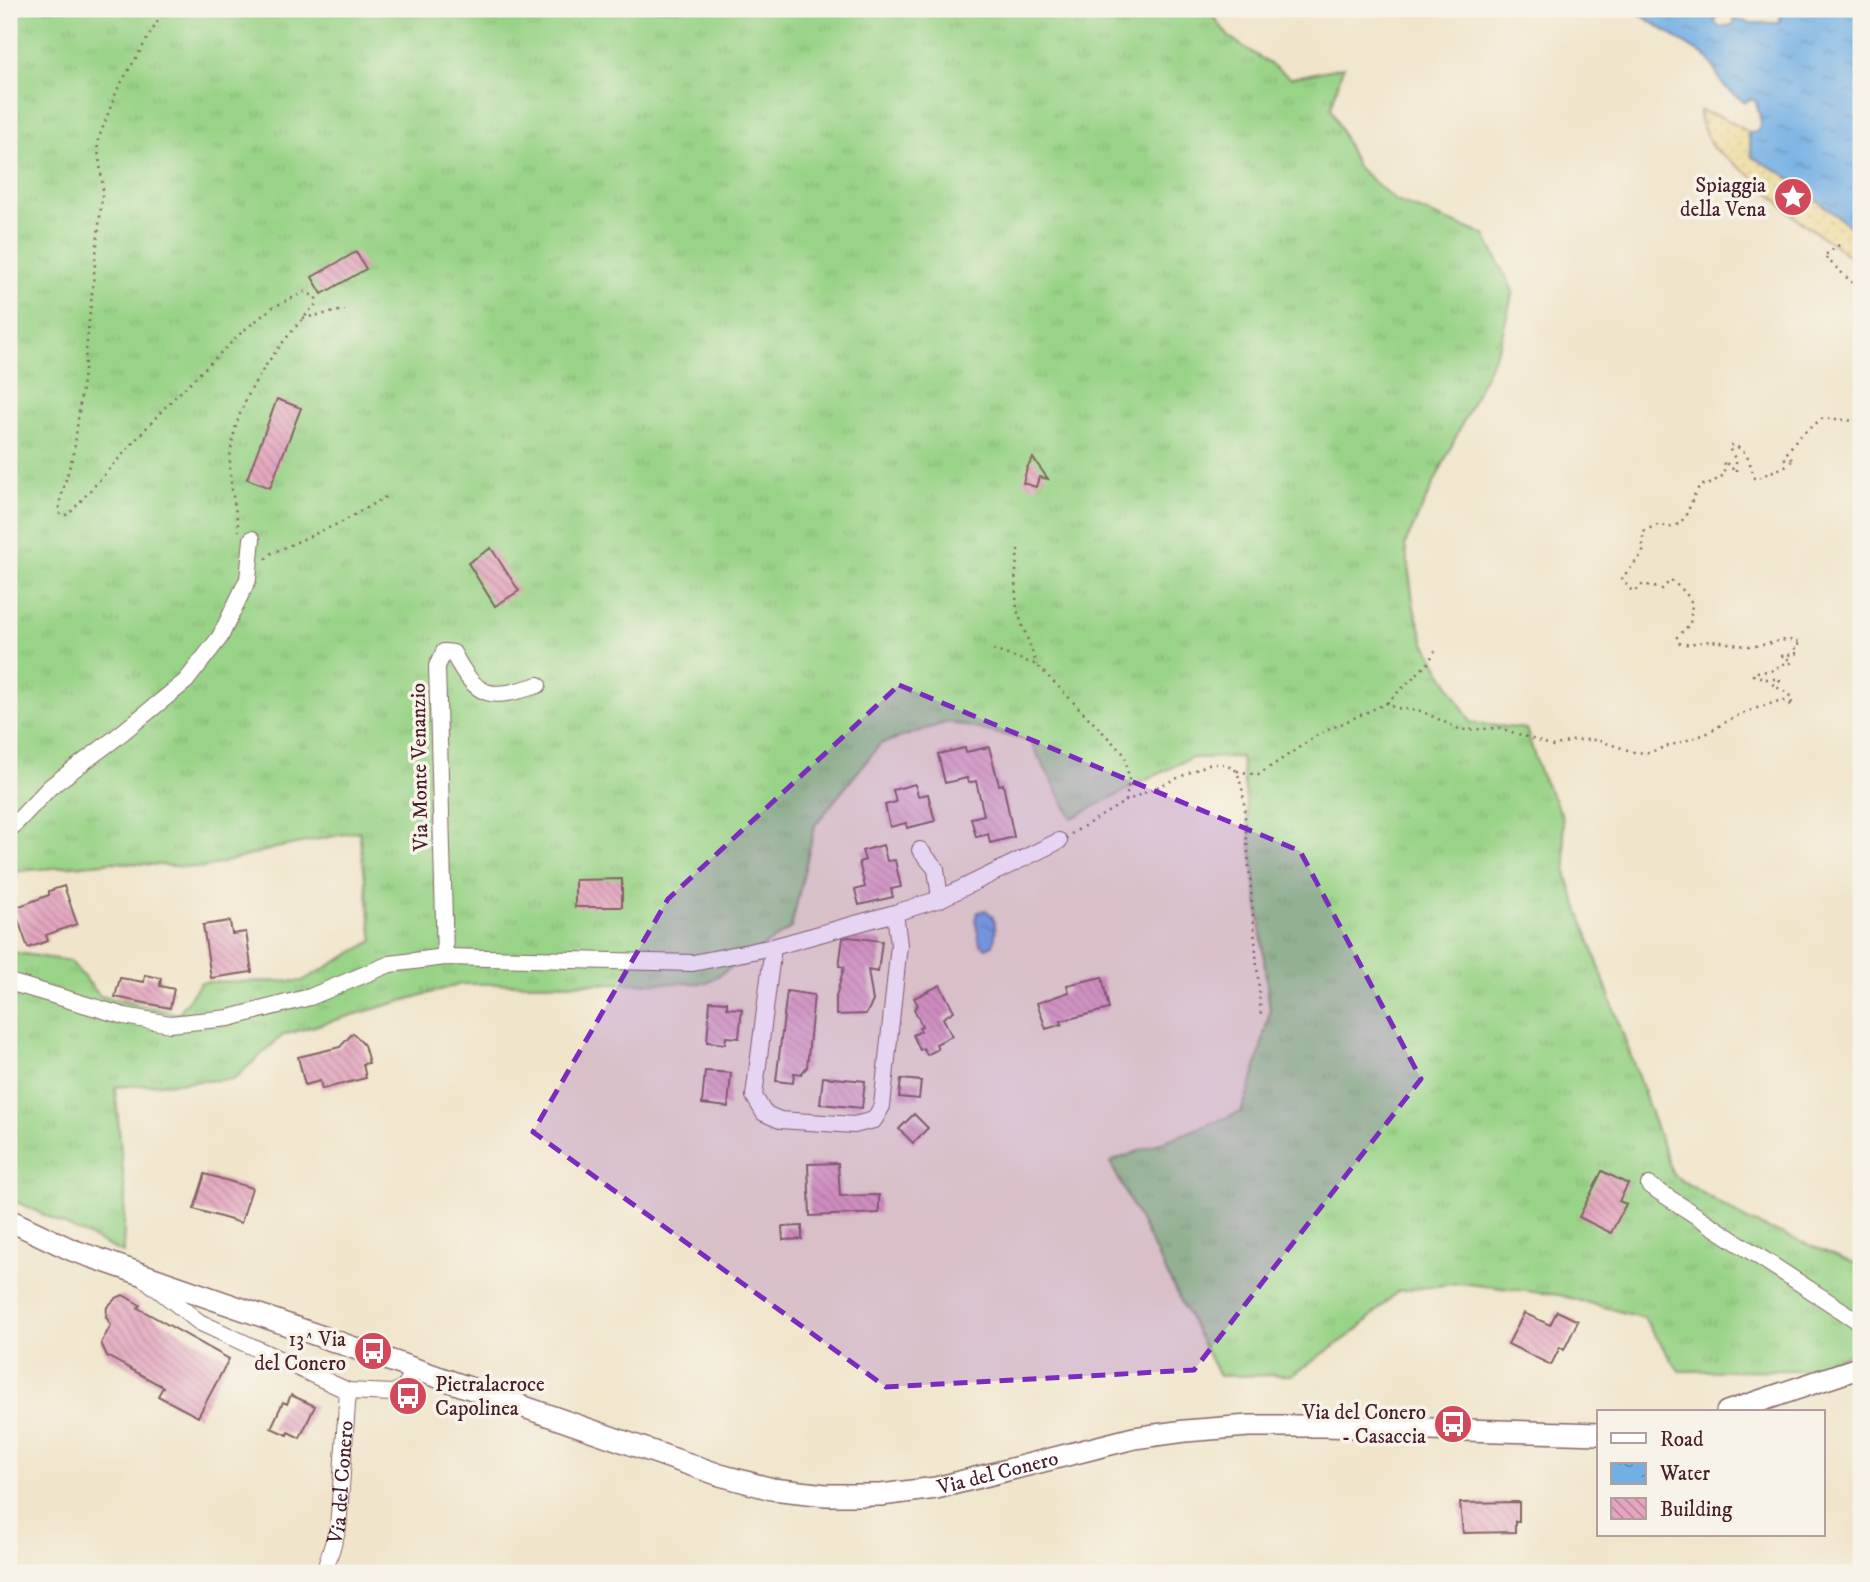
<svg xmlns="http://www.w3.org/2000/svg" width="1870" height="1582" font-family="'IM FELL DW Pica',serif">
<defs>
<pattern id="grass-tufts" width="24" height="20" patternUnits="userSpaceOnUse" patternTransform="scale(1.75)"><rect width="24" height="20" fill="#99d387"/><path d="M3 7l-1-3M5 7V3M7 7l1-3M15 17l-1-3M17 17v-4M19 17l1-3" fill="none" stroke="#85b575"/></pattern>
<pattern id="sand-dots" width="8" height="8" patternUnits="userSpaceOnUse" patternTransform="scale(1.75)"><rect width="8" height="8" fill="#eeda9e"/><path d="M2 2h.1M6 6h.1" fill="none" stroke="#cebb88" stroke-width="1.8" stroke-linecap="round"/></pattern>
<pattern id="water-ripples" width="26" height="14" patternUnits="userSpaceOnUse" patternTransform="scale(1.75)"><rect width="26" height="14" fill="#72afe4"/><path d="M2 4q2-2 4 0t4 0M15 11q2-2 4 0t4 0" fill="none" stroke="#608eb9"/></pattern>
<pattern id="building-back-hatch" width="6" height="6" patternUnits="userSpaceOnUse" patternTransform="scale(1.75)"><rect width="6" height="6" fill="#e3a5bf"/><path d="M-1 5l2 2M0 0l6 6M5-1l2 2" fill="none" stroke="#ba869b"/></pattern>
</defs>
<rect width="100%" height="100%" fill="#f7f3e8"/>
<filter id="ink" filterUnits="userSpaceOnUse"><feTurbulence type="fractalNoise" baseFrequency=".0143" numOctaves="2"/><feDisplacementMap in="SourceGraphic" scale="14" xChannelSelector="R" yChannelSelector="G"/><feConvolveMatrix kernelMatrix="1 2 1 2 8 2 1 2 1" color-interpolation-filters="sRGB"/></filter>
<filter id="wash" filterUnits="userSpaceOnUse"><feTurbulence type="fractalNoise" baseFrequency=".00686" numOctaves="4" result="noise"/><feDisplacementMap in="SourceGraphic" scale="28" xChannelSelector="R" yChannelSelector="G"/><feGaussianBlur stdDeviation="1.57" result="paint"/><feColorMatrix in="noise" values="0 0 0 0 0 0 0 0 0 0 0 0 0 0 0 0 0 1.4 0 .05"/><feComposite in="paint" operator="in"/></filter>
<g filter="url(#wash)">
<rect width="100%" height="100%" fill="#f0e5cb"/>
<!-- grass -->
<path fill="url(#grass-tufts)" stroke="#727959" stroke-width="2" d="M9 9H1208L1229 37 1291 78 1343 67 1331 108 1357 167 1396 201 1485 235 1513 291 1500 344 1405 544 1414 608 1425 643 1471 723 1526 729 1540 773 1562 815 1567 877 1673 1175 1749 1221 1861 1266V1350L1802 1370 1679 1371 1644 1318 1559 1295 1459 1283 1398 1291 1355 1332 1292 1375 1219 1376 1110 1162 1241 1112 1254 1076 1270 1011 1241 757 1190 758 1072 818 1030 741 948 722 880 744 815 825 791 928 707 983 461 984 283 1035 234 1079 115 1087 125 1195 123 1253 9 1198V952L70 961 100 996 178 1014 201 982 302 981 373 941 359 831 276 848 204 868 114 862 11 872 9 875Z"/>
<!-- sand -->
<path fill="url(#sand-dots)" stroke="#9c7c64" stroke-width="2" d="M1700 111 1721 117 1748 132 1753 157 1784 174 1861 235V264L1796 218 1750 175 1712 147 1700 121Z"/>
<!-- water -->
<path fill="url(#water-ripples)" stroke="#5e6788" stroke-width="2" d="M1631 9H1714L1713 11 1718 15 1714 21 1719 27 1733 25 1735 19 1751 23H1779L1783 9H1861V235L1784 174 1752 157 1748 132 1758 131 1761 122 1756 101 1749 99 1745 103 1723 85 1709 59Z
M985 910C997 915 997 934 993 945L986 948 980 944 975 919 978 912Z"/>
<g id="blocks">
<!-- building -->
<path fill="url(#building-back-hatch)" d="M356 252 366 269 322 294 312 277Z
M277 399 301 408 270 488 247 479Z
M1033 458 1048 479 1039 477 1036 487 1023 483 1027 468Z
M491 548 519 591 495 606 468 563Z
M989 747 999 785 1003 784 1014 837 990 843 988 834 976 837 971 818 984 815 976 781 968 783 967 778 945 783 938 754 965 748 966 752Z
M915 784 918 796 928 794 935 821 907 828 906 823 890 827 885 805 896 802 893 790Z
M883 845 887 861 895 860 901 887 891 889 893 897 859 905 855 890 865 887 859 862 865 860 862 851Z
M622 879V907H575V880Z
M64 886 77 924 46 935 48 941 28 948 14 908 49 895V891Z
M230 921 232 934 246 932 252 972 211 978 203 925Z
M849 937 882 941 878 972 868 970 873 1001 866 1014 836 1015V997L844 967 839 966 843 938Z
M145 975 161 978 160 986 174 989 170 1008 115 997 120 978 144 982Z
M1102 977 1109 1009 1061 1021 1062 1024 1046 1029 1037 1003 1069 992 1067 985Z
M940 985 954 1011 943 1018 952 1036 936 1044 938 1049 927 1055 923 1048 920 1050 913 1035 921 1031 919 1028 922 1026 914 1009 918 1005 914 998Z
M787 991 814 995 807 1067 801 1074 794 1073 793 1083 776 1081Z
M710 1001 727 1002V1008L742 1009 739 1038 726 1037 725 1044 707 1042Z
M353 1033 364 1045 369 1063 363 1064 366 1078 322 1089 320 1081 305 1085 298 1057 340 1047Z
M705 1071 731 1073 728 1107 702 1104Z
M823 1077 865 1081 862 1108 820 1104Z
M901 1079 921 1081 919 1099 899 1097Z
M914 1114 928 1128 913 1143 899 1129Z
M838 1163 840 1196 879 1195V1213L810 1216 808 1164Z
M1602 1171 1628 1184 1619 1201 1626 1204 1611 1233 1579 1217Z
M205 1174 252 1188 241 1223 194 1209Z
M802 1226V1239L783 1240 782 1227Z
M123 1295 140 1305 138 1308 229 1359 198 1417 158 1396 163 1387 107 1356 101 1343 111 1325 106 1317 107 1307 116 1298Z
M1557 1311 1578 1321 1564 1350 1560 1347 1551 1365 1508 1344 1524 1313 1550 1325Z
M291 1395 315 1406 300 1438 288 1432 287 1435 271 1428 283 1402 287 1404Z
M1519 1502V1521H1515V1532L1463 1533 1460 1503Z"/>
</g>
</g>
<g filter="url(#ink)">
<use href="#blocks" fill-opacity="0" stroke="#846463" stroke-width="2"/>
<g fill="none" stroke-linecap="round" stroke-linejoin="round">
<defs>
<g id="minor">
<path d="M9 830 50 787 113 740 186 681 220 637 248 579 252 539"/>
<path d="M920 850 936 869 940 899"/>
<path d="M773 947 754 1096 764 1113 780 1120 854 1125 874 1120 882 1106 899 945 895 913"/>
<path d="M445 957 437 666 444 652 453 653C478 700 490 700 538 685"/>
<path d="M9 982 124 1016 170 1024 229 1018 310 997 390 964 445 957 693 963 773 947 895 913 940 899 1059 841"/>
<path d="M1649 1185 1861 1323"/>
<path d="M145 1279 199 1322 348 1391 393 1393 405 1387 415 1369"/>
<path id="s1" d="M324 1573 338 1528 348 1391"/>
</g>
<g id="major">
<path id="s2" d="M9 1220 72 1250 720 1475 772 1489 826 1495H881L936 1488 1134 1438 1185 1431 1249 1426H1324L1599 1434"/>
<path d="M1727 1412 1861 1367"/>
</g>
</defs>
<!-- minor casing -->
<use href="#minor" stroke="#846463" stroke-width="18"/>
<!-- major casing -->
<use href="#major" stroke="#846463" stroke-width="24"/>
<!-- path -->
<path stroke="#846463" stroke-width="2.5" stroke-dasharray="2 5" stroke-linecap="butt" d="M165 9 117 90 97 143 103 187 83 380 74 451 60 501 59 513 63 516 69 514 167 405 242 332 273 307 305 292 316 297V304C276 348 233 399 230 461 229 484 236 509 239 531
M1839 245 1824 256 1860 290 1861 303
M303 318 345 310
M1018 549 1015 581 1017 610 1037 665
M266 559 272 553 342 522 387 496
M993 650 1037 665 1125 755 1129 780 1126 801
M1387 703 1428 663 1435 651
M1237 771 1258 775 1319 734 1387 703 1395 708 1421 711 1461 730 1500 728 1553 746 1575 740H1597L1634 752 1647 753 1706 734 1734 717 1757 708 1779 701H1784L1793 706 1789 694 1773 685 1780 680 1778 679H1767L1753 675 1755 672 1771 671 1785 663H1791L1792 661 1782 656 1798 653 1794 647 1801 643C1784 635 1770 646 1752 646 1735 646 1718 639 1701 642 1692 643 1688 646 1679 643L1677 637 1690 624 1692 603 1685 592 1671 580 1662 589 1643 584 1636 591 1629 589 1622 578 1643 553V532C1647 530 1653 526 1658 525 1665 525 1669 529 1675 526 1690 519 1690 496 1701 485H1708L1724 475V461L1736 472V460L1729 448 1731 445C1748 449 1750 463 1754 478L1758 479C1769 470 1786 470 1794 458L1785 459V456L1798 437 1823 418 1855 421 1861 419
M1071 834 1126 801 1209 764H1224L1237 771 1243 792 1261 1015"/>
<!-- minor -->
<use href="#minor" stroke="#fff" stroke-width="16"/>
<!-- major -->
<use href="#major" stroke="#fff" stroke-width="21"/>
</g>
</g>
<!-- marked area -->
<path fill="#7b2cbf" fill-opacity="0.2" stroke="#7b2cbf" stroke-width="5" stroke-dasharray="14 9" stroke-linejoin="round" d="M899 685 1300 851 1421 1079 1194 1370 886 1387 533 1132 668 899Z"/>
<!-- icons -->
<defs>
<symbol id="sight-disc" viewBox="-11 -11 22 22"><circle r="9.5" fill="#d1495b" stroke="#f7f3e8"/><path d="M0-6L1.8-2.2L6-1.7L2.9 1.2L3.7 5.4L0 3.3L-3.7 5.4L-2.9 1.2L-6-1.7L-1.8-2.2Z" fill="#fff"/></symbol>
<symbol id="bus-disc" viewBox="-11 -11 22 22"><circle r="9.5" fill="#d1495b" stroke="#f7f3e8"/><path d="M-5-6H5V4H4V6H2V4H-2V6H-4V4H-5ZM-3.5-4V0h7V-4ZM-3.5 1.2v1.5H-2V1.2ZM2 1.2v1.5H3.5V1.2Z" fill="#fff"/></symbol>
</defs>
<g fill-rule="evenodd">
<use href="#sight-disc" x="1771" y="175" width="44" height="44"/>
<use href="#bus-disc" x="351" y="1329" width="44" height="44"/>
<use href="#bus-disc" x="386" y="1374" width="44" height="44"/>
<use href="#bus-disc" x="1431" y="1402" width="44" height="44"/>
</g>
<g text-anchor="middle" stroke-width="7" stroke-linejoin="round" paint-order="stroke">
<!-- poi labels -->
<g font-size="21" fill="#4a1f2b" stroke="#f7f3e8" text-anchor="end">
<text x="1766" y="192">Spiaggia<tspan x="1766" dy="24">della Vena</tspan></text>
<text x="346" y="1346">13^ Via<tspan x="346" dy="24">del Conero</tspan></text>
<text x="435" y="1391" text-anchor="start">Pietralacroce<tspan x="435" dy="24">Capolinea</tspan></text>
<text x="1426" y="1419">Via del Conero<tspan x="1426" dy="24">- Casaccia</tspan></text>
</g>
<!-- street labels -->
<g font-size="21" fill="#4a1f2b" stroke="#f7f3e8">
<text transform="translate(419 767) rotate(-91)" y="7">Via Monte Venanzio</text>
<text dy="7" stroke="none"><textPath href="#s2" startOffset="1038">Via del Conero</textPath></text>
<text dy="7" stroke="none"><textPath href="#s1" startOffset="93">Via del Conero</textPath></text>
</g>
</g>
<!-- margin -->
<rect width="1870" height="1582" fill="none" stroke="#f7f3e8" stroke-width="35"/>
<!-- legend -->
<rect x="1597" y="1410" width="228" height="126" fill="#f7f3e8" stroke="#b29e9c" stroke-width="2"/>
<rect x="1611" y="1433" width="35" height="10" fill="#ffffff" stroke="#b29e9c" stroke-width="2"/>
<text x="1660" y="1446" font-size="21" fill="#4a1f2b">Road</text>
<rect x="1611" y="1463" width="35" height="21" fill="url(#water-ripples)" stroke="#b29e9c" stroke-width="2"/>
<text x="1660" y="1480" font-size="21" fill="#4a1f2b">Water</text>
<rect x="1611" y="1498" width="35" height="21" fill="url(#building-back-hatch)" stroke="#b29e9c" stroke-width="2"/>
<text x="1660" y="1516" font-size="21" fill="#4a1f2b">Building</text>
</svg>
